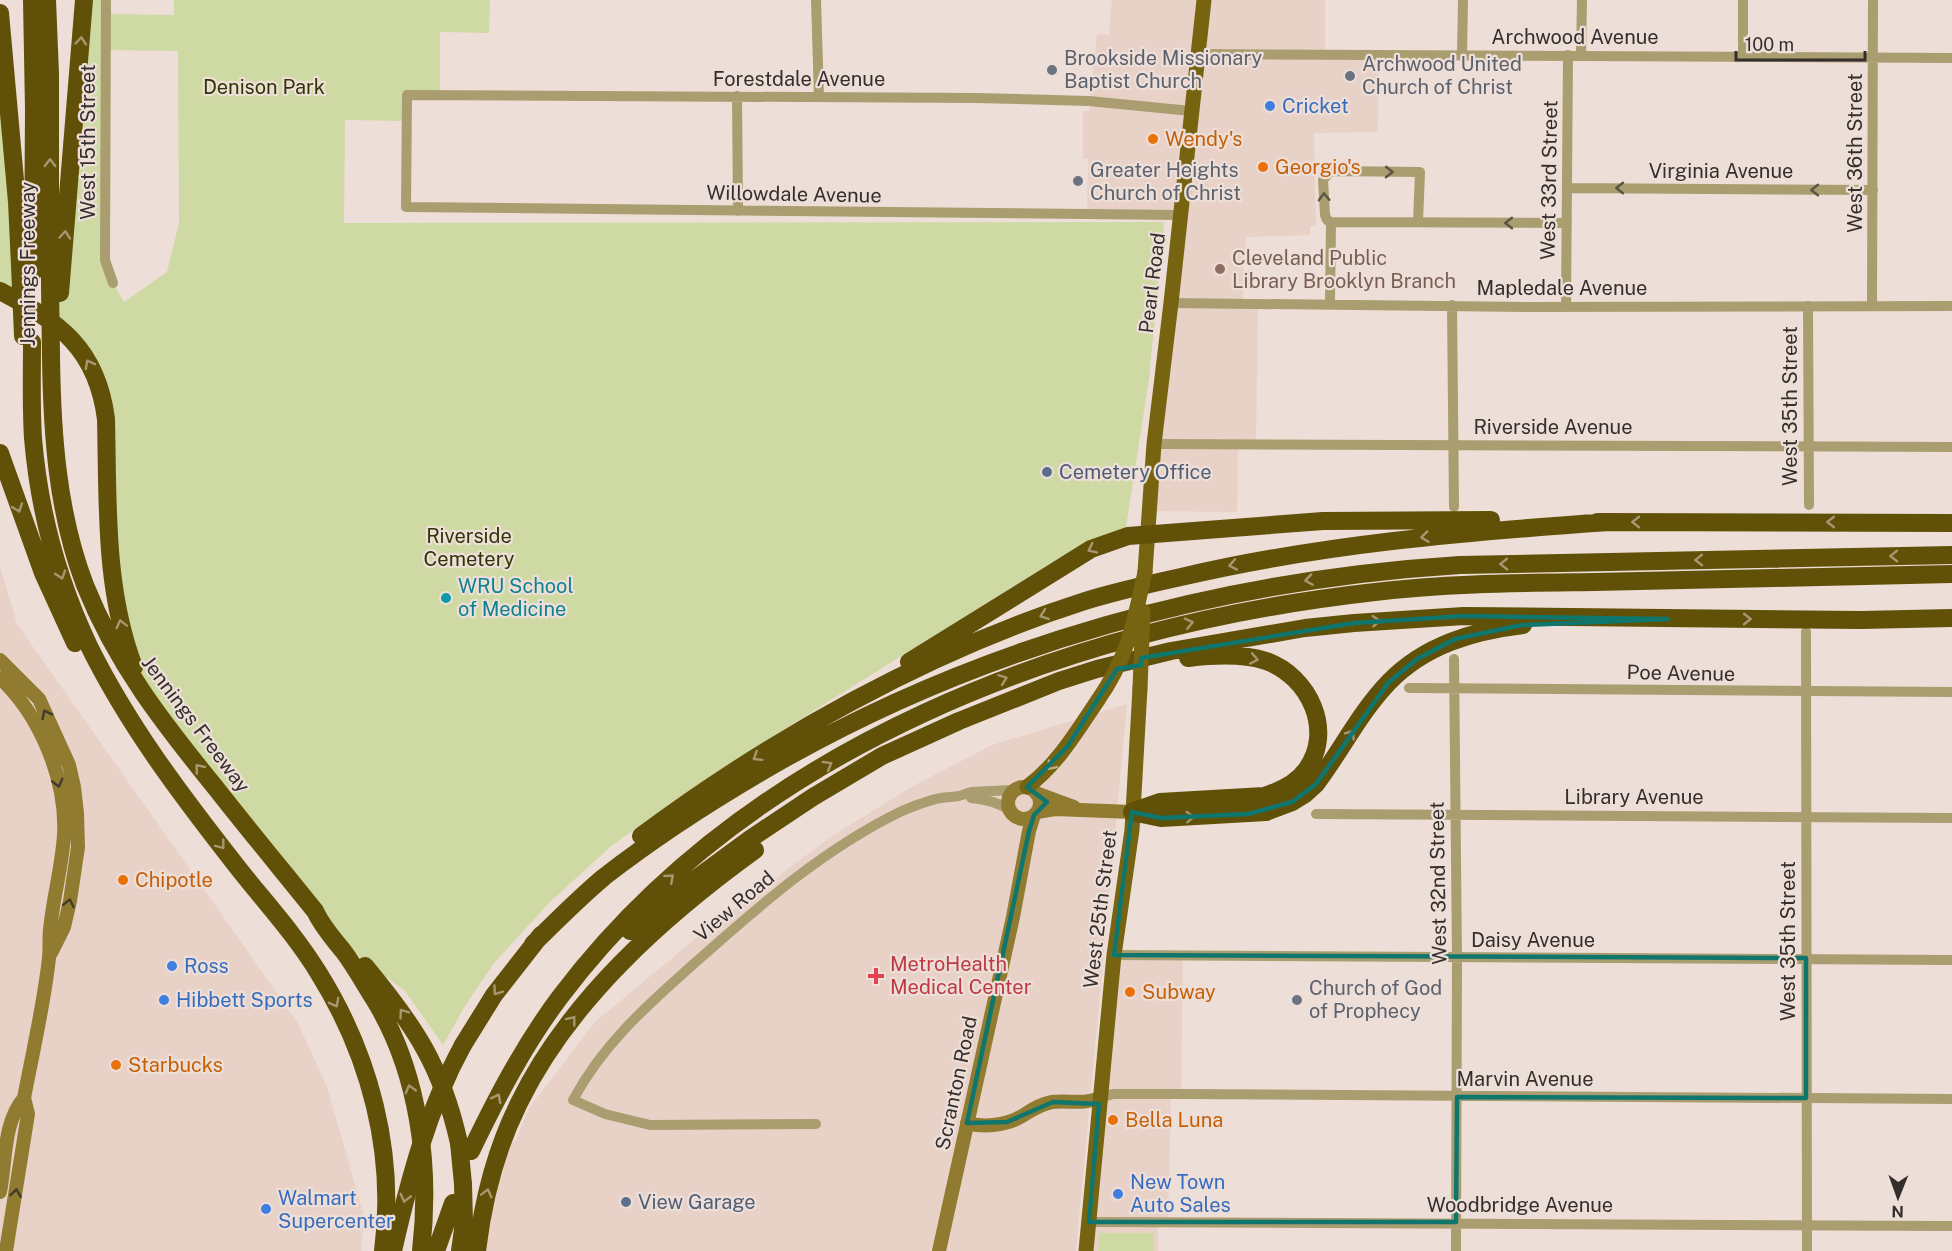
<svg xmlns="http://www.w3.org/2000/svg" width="1952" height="1251" font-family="'Public Sans',sans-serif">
<rect width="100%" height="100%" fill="#edded8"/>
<!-- built -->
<path fill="#e8d1c7" d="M1112 0H1325V54H1379L1378 132 1314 133 1316 226H1310V235L1247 237 1243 260V303L1258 304 1256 444H1238L1237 512 1149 511 1181 215 1087 214 1088 159H1083V111H1089L1097 34 1109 35Z
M0 567 17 624 298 1023 327 1087 364 1216 361 1251H0Z
M1127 704 1076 1251H484L493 1195 510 1143 515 1142 529 1108 595 1022 706 930 835 834 917 784 992 745Z
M1114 955H1183L1181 1094 1171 1095 1168 1222 1158 1223V1251H1086Z"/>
<!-- green -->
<path fill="#cfd9a3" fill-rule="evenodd" d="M84 0H106L107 14 174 15V0H490L489 33 440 32V95H407L406 121 345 120 344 223 1164 222 1149 379 1126 527 1057 559 794 723 677 799 610 847 549 903 494 963 465 1006 443 1045 405 991 353 952 162 721 127 648 104 402 56 320ZM107 50 178 51 179 223 167 272 124 302 113 283 105 260Z
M0 68 21 302 0 291Z
M1099 1233H1153V1251H1098Z"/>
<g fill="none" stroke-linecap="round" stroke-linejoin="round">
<!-- street -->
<path stroke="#aa9d6f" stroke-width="10" d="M106 0 105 260 113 283
M816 0 819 97
M1198 54 1952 58
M1462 54 1463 0
M1581 55 1582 0
M1743 55V0
M737 96 738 211
M1568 188 1873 190
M1181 215 406 207 407 95 976 98 1089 101 1191 111
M1331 222 1567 223
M1171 303 1526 307 1952 306
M1330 304 1331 222 1327 220 1325 215 1323 180 1331 171 1420 172 1418 222
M1452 305 1454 507
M1566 306 1568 55
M1808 306 1809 505
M1872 306 1873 0
M1154 444 1952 447
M1806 632 1807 1251
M1454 659 1457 958 1456 1251
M1409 688 1952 692
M971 798C987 800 998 802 1011 811
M1316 814 1952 818
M1114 955 1952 960
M1100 1098 1113 1094H1181L1952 1099
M816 1124 650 1125 605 1114 573 1100C604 1042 649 1004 697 961 760 905 825 848 902 811 914 806 928 800 941 798 947 797 953 797 959 796 963 795 967 793 972 792 987 790 1002 792 1017 789
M1089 1222 1952 1226"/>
<!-- secondary -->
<path stroke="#907b30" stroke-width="14" d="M0 660 39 699 69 765 74 787 77 813 78 847 70 901 64 927 51 953
M0 678C40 715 67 780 64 835 62 867 53 898 50 930 49 939 50 948 49 958 44 1004 33 1051 24 1098L28 1114 6 1251
M1008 803a16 16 0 1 1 32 0a16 16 0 1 1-32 0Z
M1036 793 1074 807
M1037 812 1055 809 1132 812
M967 1123C984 1128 1007 1125 1022 1116 1032 1110 1040 1104 1052 1102 1071 1100 1081 1105 1100 1098
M0 1192C6 1162 3 1122 24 1098
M939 1251 1013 917 1029 831 1034 815"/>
<!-- primary -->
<path stroke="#776411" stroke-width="15" d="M1145 572 1154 444 1171 303 1204 0
M1027 787C1058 764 1077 731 1098 700
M1086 1251 1114 955 1132 830 1140 688"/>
<!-- highway -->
<path stroke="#615007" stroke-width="18" d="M32 0 34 109 33 273
M47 0 50 74V283
M0 13 17 202 20 265
M0 291C59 322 97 348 106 419 108 502 104 588 134 667
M60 293 84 0
M32 342C32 374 31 406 33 438 39 510 58 581 89 646 128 725 181 795 235 864 263 900 294 933 318 972 370 1055 396 1153 383 1251
M51 356C52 433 57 512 85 585 116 663 163 723 215 787 248 829 282 870 315 911 323 928 333 938 344 952 355 967 364 983 374 999 419 1072 431 1166 421 1251
M0 453 43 573 75 643
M1597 522 1952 523
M909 662 1091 549 1128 536 1323 521 1491 520
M1134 811 1160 802 1264 796C1280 791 1296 784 1306 770 1335 731 1309 676 1266 661 1242 653 1213 655 1188 658
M1132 812 1161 818 1266 812 1292 802 1305 794 1316 784C1341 751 1360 712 1389 682 1425 645 1473 631 1523 625
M641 836C773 738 928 651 1085 601 1117 591 1149 584 1181 577 1322 544 1465 532 1609 522
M630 931 667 900 750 839 813 797 882 756 959 721 1059 681 1097 669 1171 651 1305 628 1354 623 1464 616 1861 620 1952 618
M533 944C556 921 579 898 604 877 658 835 716 798 775 764 985 644 1220 580 1460 565L1952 555
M365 966C414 1025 442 1066 459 1143
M463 1045 494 995 541 935
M471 1151C497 1097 524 1045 560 997 750 745 1071 626 1375 592 1448 583 1522 583 1595 582 1714 579 1833 577 1952 574
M436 1251 453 1203
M460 1251 464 1222 463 1184
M477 1251C483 1200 496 1149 519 1103 569 1000 664 916 755 850"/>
<!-- primary-bridge -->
<path stroke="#776411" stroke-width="15" d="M1140 688 1143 611
M1098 700C1128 657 1134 622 1145 572"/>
<!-- highway-bridge -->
<path stroke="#615007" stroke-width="18" d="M20 265 23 336
M50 285 51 356
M459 1143 463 1184
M393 1251C409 1180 428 1109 463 1045"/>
</g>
<!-- one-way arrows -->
<defs><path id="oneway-chevron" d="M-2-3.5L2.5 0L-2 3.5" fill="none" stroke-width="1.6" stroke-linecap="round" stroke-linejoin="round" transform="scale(1.5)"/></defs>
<g stroke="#a79770">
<use href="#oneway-chevron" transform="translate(81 41) rotate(-85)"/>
<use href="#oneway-chevron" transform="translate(50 163) rotate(-90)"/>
<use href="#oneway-chevron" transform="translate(65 235) rotate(-85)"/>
<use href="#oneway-chevron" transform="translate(89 364) rotate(-118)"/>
<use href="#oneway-chevron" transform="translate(18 508) rotate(70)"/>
<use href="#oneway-chevron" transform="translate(1636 522) rotate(180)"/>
<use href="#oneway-chevron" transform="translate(1831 522) rotate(180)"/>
<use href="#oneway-chevron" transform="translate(1425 537) rotate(173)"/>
<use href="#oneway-chevron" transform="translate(1092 549) rotate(154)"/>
<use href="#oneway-chevron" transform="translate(1894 556) rotate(179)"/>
<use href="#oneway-chevron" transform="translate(1699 560) rotate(179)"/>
<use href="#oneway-chevron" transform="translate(1504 564) rotate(179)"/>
<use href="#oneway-chevron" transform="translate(1233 565) rotate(169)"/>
<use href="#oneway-chevron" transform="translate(61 575) rotate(72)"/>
<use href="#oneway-chevron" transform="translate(1309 580) rotate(171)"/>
<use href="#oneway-chevron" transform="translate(1044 615) rotate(160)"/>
<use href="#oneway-chevron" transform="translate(1747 619)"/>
<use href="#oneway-chevron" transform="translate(1376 621) rotate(-4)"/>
<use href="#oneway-chevron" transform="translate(1189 623) rotate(-13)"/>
<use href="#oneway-chevron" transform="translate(121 624) rotate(-104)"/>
<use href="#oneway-chevron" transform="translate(1254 659) rotate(11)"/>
<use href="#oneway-chevron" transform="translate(1003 679) rotate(-21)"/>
<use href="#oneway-chevron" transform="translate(1351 734) rotate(-55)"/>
<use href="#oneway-chevron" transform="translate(757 757) rotate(148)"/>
<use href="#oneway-chevron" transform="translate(828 765) rotate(-30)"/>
<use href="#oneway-chevron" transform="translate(199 768) rotate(-129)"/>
<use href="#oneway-chevron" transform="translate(1190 817) rotate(-2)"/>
<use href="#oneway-chevron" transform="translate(221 845) rotate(52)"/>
<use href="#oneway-chevron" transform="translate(670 878) rotate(-41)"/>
<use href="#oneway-chevron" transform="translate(497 991) rotate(126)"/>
<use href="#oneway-chevron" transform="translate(335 1003) rotate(62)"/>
<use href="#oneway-chevron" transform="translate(403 1013) rotate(-126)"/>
<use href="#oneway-chevron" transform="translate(572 1020) rotate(-52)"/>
<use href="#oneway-chevron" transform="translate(410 1089) rotate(-105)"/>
<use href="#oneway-chevron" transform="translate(497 1098) rotate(-63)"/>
<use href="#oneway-chevron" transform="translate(487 1193) rotate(-76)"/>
<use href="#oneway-chevron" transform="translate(405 1198) rotate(104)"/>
</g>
<g stroke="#5d5543">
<use href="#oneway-chevron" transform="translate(1389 172) rotate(1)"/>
<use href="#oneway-chevron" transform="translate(1620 188) rotate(-180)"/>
<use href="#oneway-chevron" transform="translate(1815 190) rotate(-180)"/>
<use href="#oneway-chevron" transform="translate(1324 197) rotate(-92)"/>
<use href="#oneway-chevron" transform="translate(1509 223) rotate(-180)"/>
</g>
<g stroke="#423a2d">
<use href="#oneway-chevron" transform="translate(46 714) rotate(-116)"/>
<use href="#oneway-chevron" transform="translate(58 783) rotate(76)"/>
<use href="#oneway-chevron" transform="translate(69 903) rotate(-79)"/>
<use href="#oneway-chevron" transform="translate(16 1193) rotate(-81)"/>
</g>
<use stroke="#bead88" href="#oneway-chevron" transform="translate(1051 766) rotate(130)"/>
<!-- marked area -->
<path fill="none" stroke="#0f766e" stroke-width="4.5" stroke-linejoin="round" d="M1464 616 1668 619 1522 625 1455 639 1417 659 1388 683 1316 784 1292 802 1248 814 1161 818 1132 812 1114 955 1806 958V1098L1457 1097 1456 1222H1089L1099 1104 1053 1102 1007 1122 967 1123 1029 831 1034 815 1047 802 1027 787 1067 747 1117 669 1141 665V658L1354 623Z"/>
<!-- markers -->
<g fill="#6b7280" stroke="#edded8" stroke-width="2">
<circle cx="1052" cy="70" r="6"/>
<circle cx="1350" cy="76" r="6"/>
<circle cx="1078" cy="181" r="6"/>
<circle cx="1297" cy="1000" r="6"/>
</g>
<g fill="#3f7fe0" stroke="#edded8" stroke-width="2">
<circle cx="1270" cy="106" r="6"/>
<circle cx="172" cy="966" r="6"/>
<circle cx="164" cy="1000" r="6"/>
<circle cx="1118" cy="1194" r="6"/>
<circle cx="266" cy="1209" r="6"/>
</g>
<g fill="#e8710a" stroke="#edded8" stroke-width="2">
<circle cx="1153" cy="139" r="6"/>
<circle cx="1263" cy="167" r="6"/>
<circle cx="123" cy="880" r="6"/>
<circle cx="1130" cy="992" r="6"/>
<circle cx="116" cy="1065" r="6"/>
<circle cx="1113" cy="1120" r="6"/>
</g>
<circle fill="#8d6e63" stroke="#edded8" stroke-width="2" cx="1220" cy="269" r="6"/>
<g fill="#5c6f8a" stroke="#edded8" stroke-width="2">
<circle cx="1047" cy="472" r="6"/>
<circle cx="626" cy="1202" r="6"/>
</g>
<circle fill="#0f9aa8" stroke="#edded8" stroke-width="2" cx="446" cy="598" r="6"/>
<path fill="#e0444e" stroke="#edded8" stroke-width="2" d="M873 967h6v6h6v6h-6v6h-6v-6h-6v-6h6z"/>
<g text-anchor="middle" stroke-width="4.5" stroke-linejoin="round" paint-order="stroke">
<!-- street labels -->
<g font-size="20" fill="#342e2c" stroke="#edded8">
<text x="1575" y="44">Archwood Avenue</text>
<text x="799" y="86">Forestdale Avenue</text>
<text transform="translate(88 142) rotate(-90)" y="7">West 15th Street</text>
<text transform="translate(1855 153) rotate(-90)" y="7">West 36th Street</text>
<text x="1721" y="178">Virginia Avenue</text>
<text transform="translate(1549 180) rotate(-89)" y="7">West 33rd Street</text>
<text transform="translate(794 194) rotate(1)" y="7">Willowdale Avenue</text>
<text transform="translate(28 264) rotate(-90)" y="7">Jennings Freeway</text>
<text transform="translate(1152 283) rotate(-83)" y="7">Pearl Road</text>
<text x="1562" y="295">Mapledale Avenue</text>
<text transform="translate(1790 406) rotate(-90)" y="7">West 35th Street</text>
<text x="1553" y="434">Riverside Avenue</text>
<text transform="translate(1681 673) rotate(1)" y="7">Poe Avenue</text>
<text transform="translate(196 724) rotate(53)" y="7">Jennings Freeway</text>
<text x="1634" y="804">Library Avenue</text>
<text transform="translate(1438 883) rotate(-91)" y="7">West 32nd Street</text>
<text transform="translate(734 906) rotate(-40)" y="7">View Road</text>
<text transform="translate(1100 909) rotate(-83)" y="7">West 25th Street</text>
<text x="1533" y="947">Daisy Avenue</text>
<text transform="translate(1788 941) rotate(-90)" y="7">West 35th Street</text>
<text x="1525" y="1086">Marvin Avenue</text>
<text transform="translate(956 1083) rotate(-78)" y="7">Scranton Road</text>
<text x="1520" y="1212">Woodbridge Avenue</text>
</g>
<!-- worship labels -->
<g font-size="20" fill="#5b616d" stroke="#edded8" text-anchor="start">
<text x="1064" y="65">Brookside Missionary<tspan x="1064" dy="23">Baptist Church</tspan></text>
<text x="1362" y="71">Archwood United<tspan x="1362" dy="23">Church of Christ</tspan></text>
<text x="1090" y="177">Greater Heights<tspan x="1090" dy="23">Church of Christ</tspan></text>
<text x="1309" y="995">Church of God<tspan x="1309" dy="23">of Prophecy</tspan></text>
</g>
<!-- park labels -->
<g font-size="20" fill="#303504" stroke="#edded8">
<text x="264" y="94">Denison Park</text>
<text x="469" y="543">Riverside<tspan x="469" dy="23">Cemetery</tspan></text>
</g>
<!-- shop labels -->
<g font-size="20" fill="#366cbe" stroke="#edded8" text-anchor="start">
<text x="1282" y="113">Cricket</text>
<text x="184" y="973">Ross</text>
<text x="176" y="1007">Hibbett Sports</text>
<text x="1130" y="1189">New Town<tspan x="1130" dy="23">Auto Sales</tspan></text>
<text x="278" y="1205">Walmart<tspan x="278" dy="23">Supercenter</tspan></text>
</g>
<!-- food labels -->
<g font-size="20" fill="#c56008" stroke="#edded8" text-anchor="start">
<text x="1165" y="146">Wendy's</text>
<text x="1275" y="174">Georgio's</text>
<text x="135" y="887">Chipotle</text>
<text x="1142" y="999">Subway</text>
<text x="128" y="1072">Starbucks</text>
<text x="1125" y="1127">Bella Luna</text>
</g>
<!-- education labels -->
<g font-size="20" fill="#785e54" stroke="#edded8" text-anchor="start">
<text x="1232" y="265">Cleveland Public<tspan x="1232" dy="23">Library Brooklyn Branch</tspan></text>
</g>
<!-- service labels -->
<g font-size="20" fill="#4e5e75" stroke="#edded8" text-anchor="start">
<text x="1059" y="479">Cemetery Office</text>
<text x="638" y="1209">View Garage</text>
</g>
<!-- culture labels -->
<g font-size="20" fill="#0d838f" stroke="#edded8" text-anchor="start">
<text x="458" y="593">WRU School<tspan x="458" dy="23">of Medicine</tspan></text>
</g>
<!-- health labels -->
<g font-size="20" fill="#be3a42" stroke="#edded8" text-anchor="start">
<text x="890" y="971">MetroHealth<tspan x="890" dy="23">Medical Center</tspan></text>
</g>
</g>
<!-- north arrow -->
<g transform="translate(1898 1197) rotate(181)" stroke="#edded8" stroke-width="4.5" paint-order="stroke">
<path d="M0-4.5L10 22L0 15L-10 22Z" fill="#342e2c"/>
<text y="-9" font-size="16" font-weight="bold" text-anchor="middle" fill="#342e2c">N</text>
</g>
<!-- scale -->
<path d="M1736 51v9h129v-9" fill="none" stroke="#342e2c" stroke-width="3"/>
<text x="1745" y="51" font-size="18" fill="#342e2c" stroke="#edded8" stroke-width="4.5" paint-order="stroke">100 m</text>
</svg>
